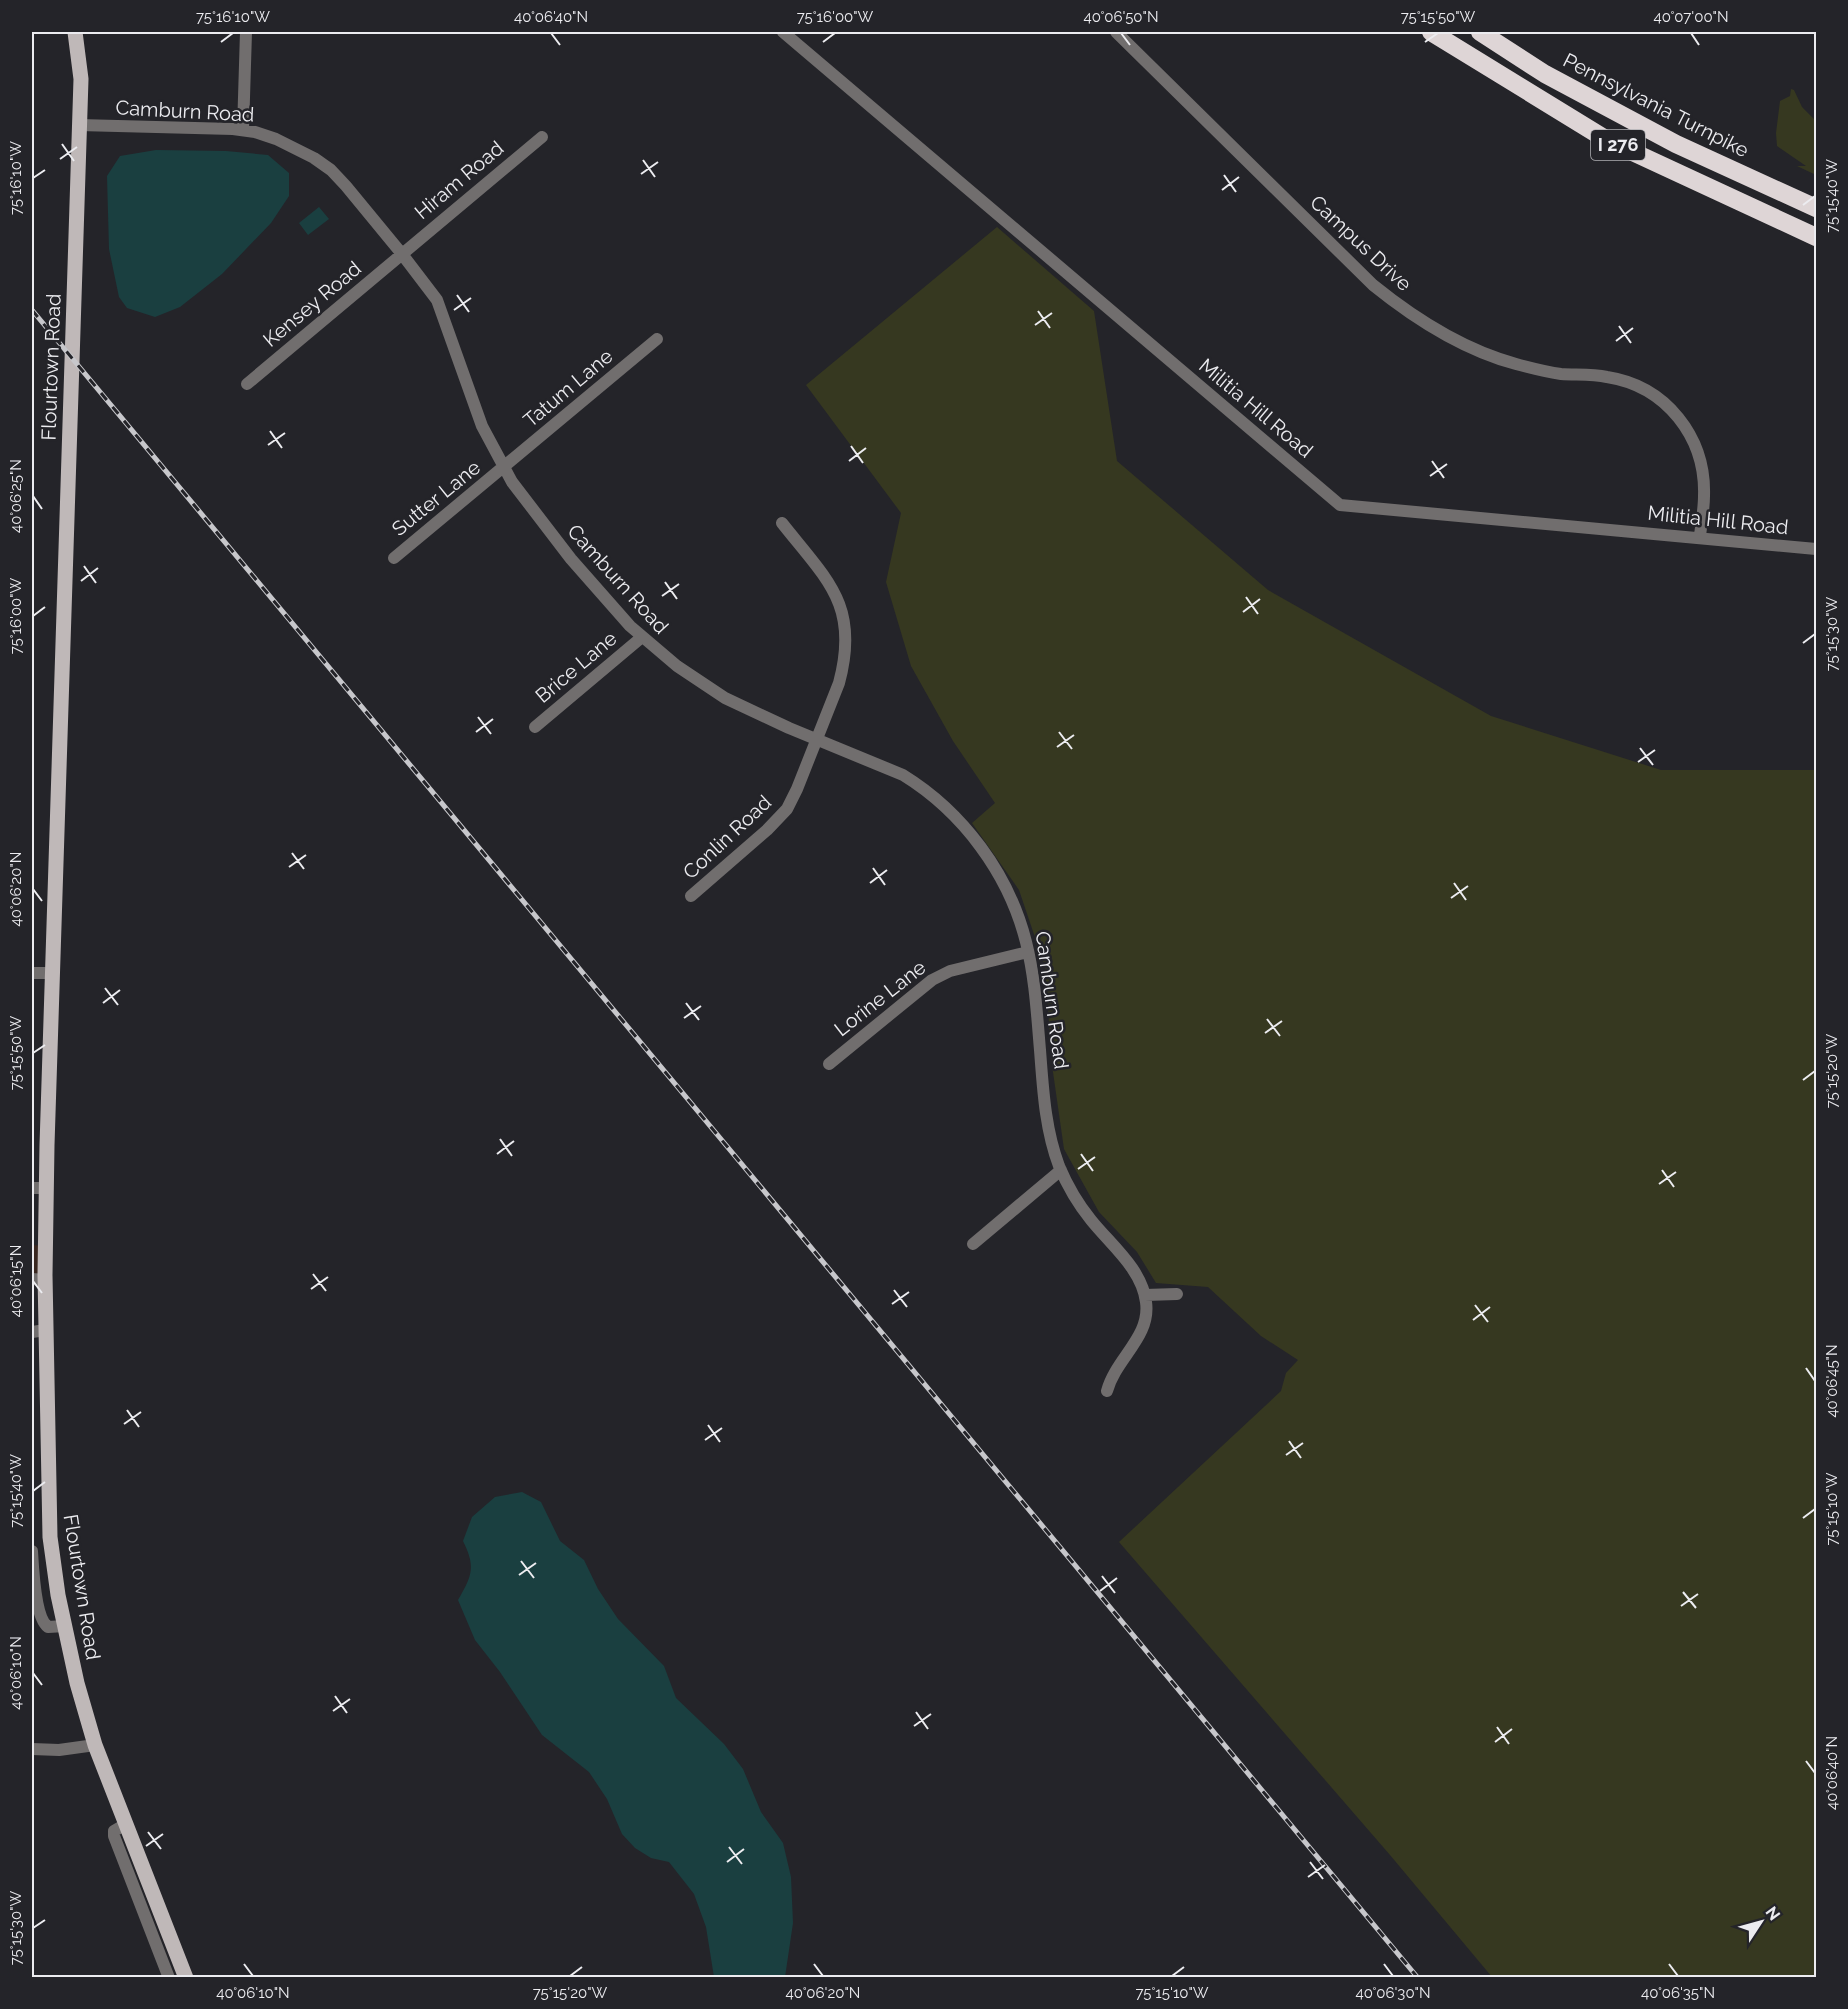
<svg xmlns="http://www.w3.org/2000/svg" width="1848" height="2009" font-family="Raleway,sans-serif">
<rect width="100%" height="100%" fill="#242429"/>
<!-- education -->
<path fill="#392720" d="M32 1245 46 1246 45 1280 32 1279Z"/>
<!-- green -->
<path fill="#363820" d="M1791 89 1794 90 1802 107 1816 121V175L1797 166H1806L1777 146 1776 133 1780 101 1790 96Z
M997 227 1094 311 1117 461 1268 590 1491 716 1661 770H1816V1977H1492L1390 1855 1119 1542 1281 1391 1286 1373 1298 1360 1261 1336 1208 1287 1156 1283 1137 1252 1099 1212 1064 1149 1052 1065 1045 967 1019 890 972 823 995 803 953 741 911 666 886 582 901 513 806 385Z"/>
<!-- water -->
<path fill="#1a3f40" d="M156 150 226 151 268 155 289 173V196L271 223 222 274 180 307 155 317 127 308 119 297 109 249 107 176 120 156Z
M319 207 329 219 308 235 299 223Z
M522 1492 541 1502 560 1541 584 1560 598 1589 618 1619 664 1666 676 1698 724 1744 743 1769 761 1812 783 1843 791 1877 793 1923 785 1977H714L706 1927 694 1894 669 1862 651 1858 635 1848 622 1834 607 1799 589 1772 542 1735 500 1672 475 1640 458 1600C472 1576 476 1567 463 1541L472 1517 495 1497Z"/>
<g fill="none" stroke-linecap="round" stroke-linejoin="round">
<!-- minor -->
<path stroke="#716e6e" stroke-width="12" d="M783 32 1340 505 1816 549
M1116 32 1373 285C1415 319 1464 350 1516 364 1531 368 1546 372 1561 374 1576 375 1592 374 1607 377 1666 386 1706 437 1704 496 1704 510 1701 524 1700 537
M79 125 233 129 255 132 276 139 314 158 331 170 346 186 402 254 437 300 482 426 512 482 571 559 630 626 677 666 725 698 789 728 903 775C963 812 1009 874 1026 942 1035 977 1037 1015 1040 1050 1043 1089 1045 1129 1059 1166 1067 1185 1078 1204 1091 1220 1111 1245 1142 1269 1146 1302 1151 1337 1116 1358 1107 1391
M243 130 246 32
M247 384 542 137
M394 558 657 339
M535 727 642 637
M691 896 767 830 787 809 797 789 839 683C860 605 827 580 782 523
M32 973H51
M829 1064 932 980 950 971 1028 952
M32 1188H46
M973 1244 1061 1170
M32 1279 45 1280
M1145 1295 1177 1294
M32 1332 46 1330
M32 1551C33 1568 35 1618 48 1627L65 1626
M32 1749 59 1750 95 1745
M126 1824 114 1831V1836L169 1978"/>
<!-- major -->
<path stroke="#bfb8b8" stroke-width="15" d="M75 32 81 79 47 1145 45 1275 50 1537 58 1595 77 1683 95 1745 186 1978"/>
<!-- highway -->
<path stroke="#ded5d6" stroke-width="18" d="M1431 32 1607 140 1816 237
M1480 32 1545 74 1676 144 1816 208"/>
<defs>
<path id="rail" d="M32 310 1418 1978"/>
</defs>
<!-- rail casing -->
<use href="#rail" stroke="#c7c7cb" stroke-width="5"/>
<!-- rail -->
<use href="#rail" stroke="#242429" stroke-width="3" stroke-dasharray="9" stroke-linecap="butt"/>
</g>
<!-- ticks -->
<path fill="none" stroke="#ececf0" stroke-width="2" d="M551 33 560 45M1121 33 1130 45M1691 33 1699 45M221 42 233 33M823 42 835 33M1425 42 1438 33M62 144 74 161M60 159 77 147M643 160 655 177M641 174 658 162M1224 175 1236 192M33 178 45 170M1222 190 1239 177M1803 205 1815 196M457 295 469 312M454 310 471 298M1038 311 1050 328M1035 325 1052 313M1619 326 1631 343M1616 341 1633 328M270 431 282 448M268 445 285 433M851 446 863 463M849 461 866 448M1432 461 1444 478M1430 476 1447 464M33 496 42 509M84 566 96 583M81 581 98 568M665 582 677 599M662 596 679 584M1246 597 1258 614M1243 612 1260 599M33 616 45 607M1803 643 1815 634M478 717 491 734M476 732 493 719M1059 732 1072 749M1057 747 1074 735M1640 748 1653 765M1638 762 1655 750M292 853 304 869M289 867 306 855M873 868 885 885M870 883 887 870M1454 883 1466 900M33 889 42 901M1451 898 1468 886M105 988 118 1005M103 1003 120 990M686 1003 699 1020M684 1018 701 1006M1267 1019 1280 1036M1265 1033 1282 1021M33 1053 45 1045M1803 1080 1815 1071M500 1139 512 1156M497 1154 514 1141M1081 1154 1093 1171M1078 1169 1095 1157M1662 1170 1674 1187M1659 1184 1676 1172M313 1274 326 1291M33 1281 42 1293M311 1289 328 1277M894 1290 907 1307M892 1304 909 1292M1475 1305 1488 1322M1473 1320 1490 1307M1806 1368 1815 1381M127 1410 139 1427M124 1424 141 1412M708 1425 720 1442M705 1440 722 1428M1289 1441 1301 1458M1286 1455 1303 1443M33 1491 45 1482M1803 1518 1815 1509M521 1561 534 1578M519 1575 536 1563M1102 1576 1115 1593M1100 1591 1117 1578M1683 1592 1696 1608M1681 1606 1698 1594M33 1673 42 1685M335 1696 347 1713M333 1711 350 1699M916 1712 928 1729M914 1726 931 1714M1497 1727 1509 1744M1495 1742 1512 1729M1806 1761 1815 1773M148 1832 161 1849M146 1846 163 1834M729 1847 742 1864M727 1862 744 1849M1310 1862 1323 1879M1308 1877 1325 1865M33 1928 45 1920M244 1964 253 1976M814 1964 823 1976M1384 1964 1393 1976M1669 1964 1678 1976M570 1976 582 1967M1172 1976 1184 1967"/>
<g text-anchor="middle" stroke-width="5" stroke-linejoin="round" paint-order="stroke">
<!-- shield labels -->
<rect fill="#242429" stroke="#b0b0b4" stroke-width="1.5" x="1591" y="130" width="54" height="30" rx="4.5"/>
<g font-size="18" font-weight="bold" fill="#ececf0">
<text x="1618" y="151">I 276</text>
</g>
<!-- street labels -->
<g font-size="20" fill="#ececf0" stroke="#242429">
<text transform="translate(1656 105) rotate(27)" y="7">Pennsylvania Turnpike</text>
<text transform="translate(185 111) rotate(3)" y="7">Camburn Road</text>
<text transform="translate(459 180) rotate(-40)" y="7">Hiram Road</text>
<text transform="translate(1361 243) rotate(43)" y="7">Campus Drive</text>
<text transform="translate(312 304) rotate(-40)" y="7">Kensey Road</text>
<text transform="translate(51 367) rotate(-88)" y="7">Flourtown Road</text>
<text transform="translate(568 388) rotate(-40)" y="7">Tatum Lane</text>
<text transform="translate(1256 408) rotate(40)" y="7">Militia Hill Road</text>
<text transform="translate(436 498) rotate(-39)" y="7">Sutter Lane</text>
<text transform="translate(1718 520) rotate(6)" y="7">Militia Hill Road</text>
<text transform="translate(618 579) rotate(48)" y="7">Camburn Road</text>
<text transform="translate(576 667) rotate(-40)" y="7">Brice Lane</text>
<text transform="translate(727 837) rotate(-43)" y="7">Conlin Road</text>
<text transform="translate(880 998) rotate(-38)" y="7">Lorine Lane</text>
<text transform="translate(1052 1000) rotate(82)" y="7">Camburn Road</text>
<text transform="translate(82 1587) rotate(81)" y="7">Flourtown Road</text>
</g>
</g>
<!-- border -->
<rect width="1848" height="2009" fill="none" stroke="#242429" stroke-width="66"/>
<!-- north arrow -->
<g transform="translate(1761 1922) rotate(54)" stroke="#242429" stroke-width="4.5" paint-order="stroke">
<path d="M0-4.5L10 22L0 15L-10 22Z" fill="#ececf0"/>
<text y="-9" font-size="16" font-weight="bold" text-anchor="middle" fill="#ececf0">N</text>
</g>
<rect x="33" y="33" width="1782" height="1943" fill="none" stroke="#ececf0" stroke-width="2"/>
<g font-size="15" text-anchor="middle" fill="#ececf0">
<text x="233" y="22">75°16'10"W</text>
<text x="551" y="22">40°06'40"N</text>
<text x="835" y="22">75°16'00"W</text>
<text x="1121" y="22">40°06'50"N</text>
<text x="1438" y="22">75°15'50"W</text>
<text x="1691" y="22">40°07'00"N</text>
<text transform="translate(16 178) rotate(-90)" y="5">75°16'10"W</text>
<text transform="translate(1832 196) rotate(-90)" y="5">75°15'40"W</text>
<text transform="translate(16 496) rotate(-90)" y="5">40°06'25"N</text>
<text transform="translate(16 616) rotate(-90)" y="5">75°16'00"W</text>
<text transform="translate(1832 634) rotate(-90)" y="5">75°15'30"W</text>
<text transform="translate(16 889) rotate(-90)" y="5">40°06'20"N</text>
<text transform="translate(16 1053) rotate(-90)" y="5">75°15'50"W</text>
<text transform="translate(1832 1071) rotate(-90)" y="5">75°15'20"W</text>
<text transform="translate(16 1281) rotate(-90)" y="5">40°06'15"N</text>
<text transform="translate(1832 1381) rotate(-90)" y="5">40°06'45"N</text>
<text transform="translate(16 1491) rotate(-90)" y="5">75°15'40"W</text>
<text transform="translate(1832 1509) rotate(-90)" y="5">75°15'10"W</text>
<text transform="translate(16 1673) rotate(-90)" y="5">40°06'10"N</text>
<text transform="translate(1832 1773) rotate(-90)" y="5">40°06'40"N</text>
<text transform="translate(16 1928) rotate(-90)" y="5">75°15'30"W</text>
<text x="253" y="1998">40°06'10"N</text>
<text x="570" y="1998">75°15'20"W</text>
<text x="823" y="1998">40°06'20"N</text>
<text x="1172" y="1998">75°15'10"W</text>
<text x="1393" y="1998">40°06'30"N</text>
<text x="1678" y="1998">40°06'35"N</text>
</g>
</svg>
